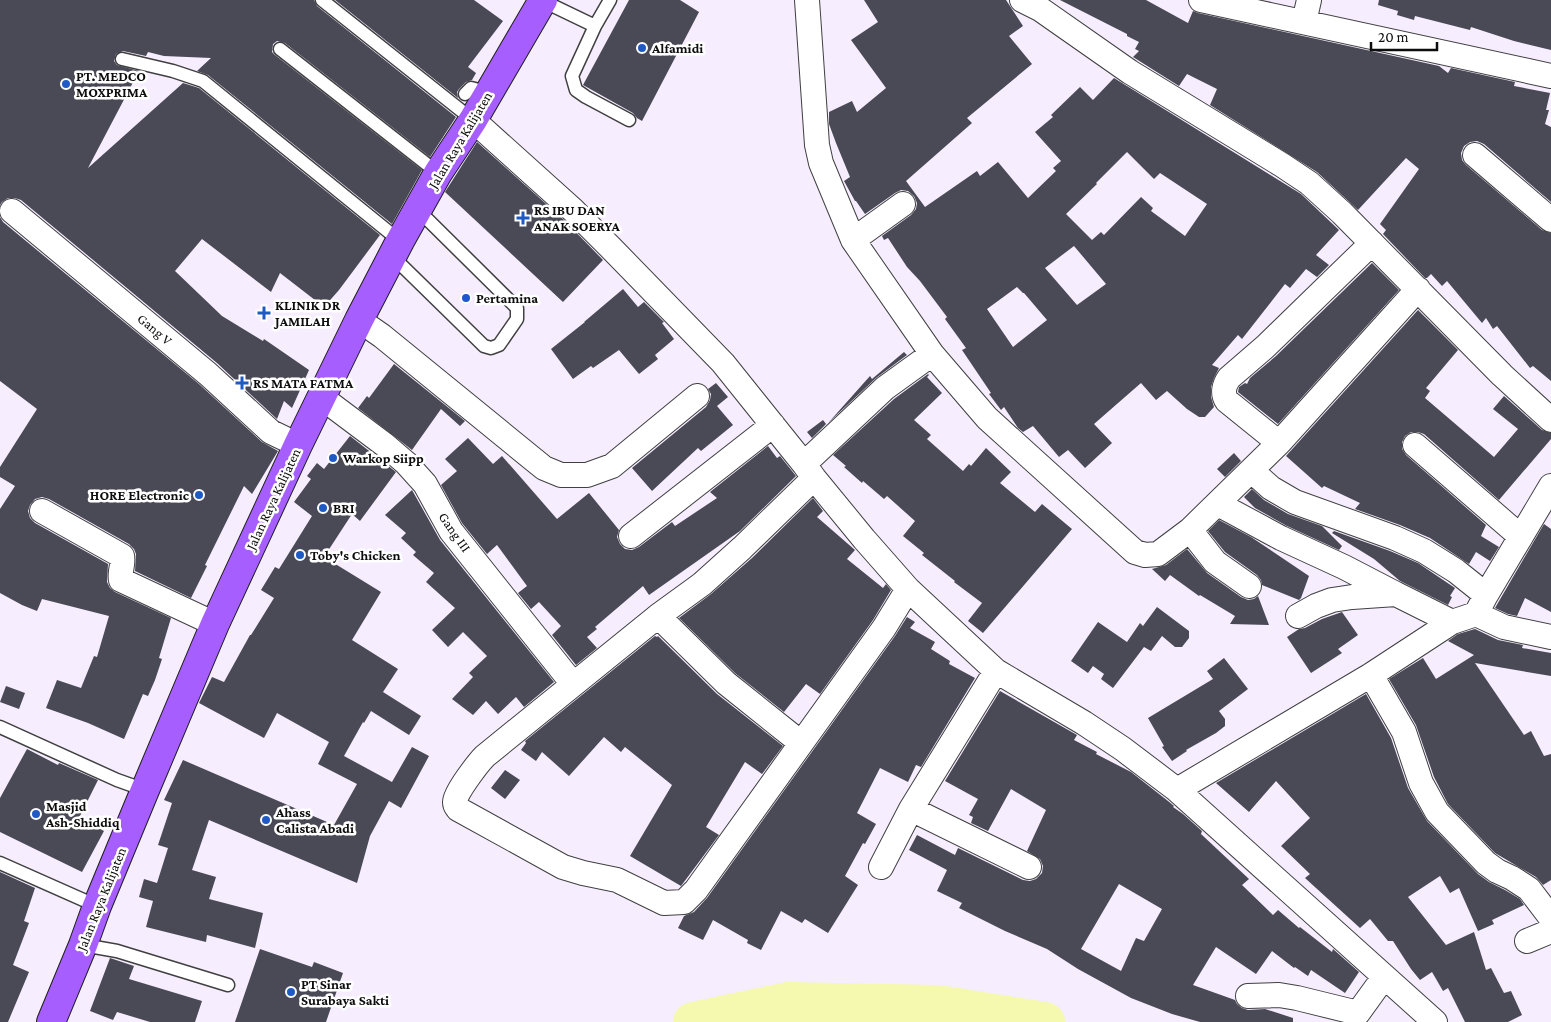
<svg xmlns="http://www.w3.org/2000/svg" width="1551" height="1022" font-family="'Crimson Pro',serif">
<rect width="100%" height="100%" fill="#f6edff"/>
<g fill="none" stroke-linecap="round" stroke-linejoin="round">
<!-- river -->
<path stroke="#f4f9af" stroke-width="40" d="M693 1022 788 1002 939 1005 1045 1022"/>
</g>
<!-- building -->
<path fill="#4a4956" fill-rule="evenodd" d="M0 0H314L317 6 456 117 430 157 285 43 277 41 273 44 272 52 275 55 422 170 392 224 208 75 197 71 211 58 164 56 148 52 146 56 123 51 116 54 114 61 117 65 139 71 88 168 183 83 199 88 380 235 339 290 324 307 280 273 271 292 202 239 175 271 222 316 263 341 264 339 309 370 292 408 284 401 277 419 217 363 21 200 15 198H8L2 202 0 205Z
M335 0H474L503 21 468 67 476 73 472 80 466 82 459 89 457 92 458 98Z
M629 0H680L699 12 642 121 637 118 633 113 583 85Z
M864 0H1006L1023 26 1009 36 1032 64 967 118 972 123 906 181 925 207 977 171 980 176 998 162 1028 198 1056 171 1053 168 1061 161 1035 132 1053 117 1051 115 1080 87 1093 100 1114 78 1301 194 1339 230 1316 255 1329 265 1317 277 1306 269 1290 288 1285 284 1242 339 1238 335 1212 365 1219 368 1214 378 1211 387V397L1214 407 1205 417H1199L1187 409 1167 391 1156 400 1141 383 1094 424 1112 443 1085 468 1068 450 1059 457 1033 426 1023 432 1018 428 1004 407 1001 410 989 394 991 393 962 350 966 348 945 319 947 317 920 281 907 267 888 238 884 240 882 236 911 215 916 209 917 203 914 196 908 191 901 190 895 193 865 214 856 201H855L844 181 850 177 836 143 829 124V112L852 101 857 112 886 88 851 40 878 22ZM1127 152 1154 179 1160 173 1207 204 1185 236 1151 211 1153 208 1141 197 1104 235 1101 232 1092 240 1066 214 1097 184 1096 183ZM1074 246 1106 284 1077 305 1045 268ZM1017 287 1023 293H1024L1047 320 1013 347 987 309Z
M1060 0H1146L1188 23 1193 11 1198 13 1439 66 1448 73 1451 68 1515 82 1514 86 1550 93 1546 110H1549L1545 124 1551 127V202L1484 144 1477 141 1470 142 1464 146 1461 153 1462 160 1466 165 1542 230 1551 233V381L1533 366 1530 368 1497 326 1493 329 1486 318 1482 323 1447 281 1442 286 1431 274 1427 278H1425L1383 234 1386 230 1380 224 1419 169 1406 158 1358 210 1317 172 1210 105 1217 89 1187 74 1179 86 1133 57 1139 51 1135 49 1139 42 1127 36V34Z
M1379 0H1551V50L1514 41 1471 27 1470 30 1415 16 1414 20 1397 15 1398 11 1378 5Z
M477 142 564 220 603 260 563 302 445 192Z
M0 217 3 222 199 384 262 442 278 451 252 494 244 486 205 565 207 566 191 598 135 571 136 554 134 549 129 544 49 499 42 497 35 499 30 505 28 511 30 518 35 523 108 564 107 582 110 588 115 592 171 618 159 658 162 659 155 680 148 696 143 694 124 739 88 723 46 708 57 680 81 688 94 656 97 657 109 616 42 599 37 611 22 605 0 593V509L15 486 0 477V467L37 409 0 381Z
M1372 263 1399 290 1278 424 1238 392 1239 387 1245 383 1247 384 1250 378 1276 356Z
M623 289 638 307 644 302 664 322 662 323 674 339 655 355 658 359 639 374 619 350 593 368 591 366 573 379 551 349 585 322H584Z
M1418 310 1458 350 1426 388 1430 391 1425 398 1494 457 1518 429 1493 409 1504 396 1542 430 1551 433V439L1499 500 1424 434 1418 432H1411L1405 436 1402 442V449L1406 455 1486 525 1481 536 1499 547 1490 561 1476 552 1469 564 1430 538 1400 525 1355 509 1360 503 1324 486 1322 488 1286 456Z
M904 352 907 355 876 378 829 422 870 376 872 379Z
M394 364 465 421 460 426 441 409 412 450 358 408 367 396 369 398Z
M928 374 929 375 927 377 942 393 914 420 931 435 927 439 963 471 969 464 971 466 986 448 1011 472 1000 483 1035 512 1042 504 1072 529 983 633 968 621 982 603 954 582 955 581 922 555 924 553 903 536 915 521 887 496 884 499 863 481 862 483 844 467 846 466 833 455 894 399Z
M716 383 728 397 717 406 733 425 701 451 698 448 652 491 632 468 706 407 710 400 711 394 708 389Z
M823 420 826 424 812 438 807 432Z
M350 436 396 472 360 521 352 514 324 557 381 592 352 640 398 669 383 692 421 716 409 735 371 711 364 723 363 722 344 756 392 782 412 747 429 756 401 808 389 801 370 836 357 883 209 820 192 870 216 877 209 899 263 913 255 948 207 935 206 942 146 927 153 901 139 897 144 879 157 883 168 848 158 845 172 803 164 800 183 760 334 825 357 784 318 764 329 742 277 713 264 738 199 703 212 677 224 682 250 635H251L274 598 261 590 275 567 279 569 312 516 294 502 311 479 307 476 317 463 324 469Z
M468 438 493 464 502 456 557 519 589 493 619 530 617 537 620 544 625 549 632 550 639 547 672 522 675 526 717 498 710 492 768 446 777 458 780 456 796 476 740 531 649 595 643 586 595 627 597 629 587 637 597 648 576 665 552 635 561 626 539 602 531 609 518 593 527 586 497 545 487 554 462 523 441 485 457 471 445 459Z
M1234 453 1241 461 1225 477 1217 469Z
M1252 489 1264 500 1288 514 1322 526 1342 546 1339 550 1287 526 1255 508 1244 497Z
M412 490 440 540 554 682 524 707 516 697 498 714 486 701 473 715 452 699 473 677 469 673 487 656 463 632 448 647 432 630 455 608 426 582 434 573 413 555 416 552 401 538 406 533 385 515Z
M813 498 823 511 817 517 855 550 847 559 883 588 886 584 891 590 873 620 820 694 806 684 784 712 735 673 679 618 711 594 752 558Z
M1219 520 1251 537 1309 576 1301 598 1299 600 1262 585 1261 580 1257 575 1225 552 1208 531Z
M1544 524 1551 529V612L1525 598 1517 616 1508 614 1495 608Z
M1334 531 1390 551 1418 563 1455 588 1450 596 1452 597 1448 605 1400 581 1374 559 1332 533Z
M1187 549 1207 573 1241 597 1248 600 1254 599 1258 596 1269 625 1230 624 1235 616 1200 595 1199 596 1170 575 1165 581 1152 569 1166 565Z
M1157 607 1189 631V638L1182 647H1175L1162 636 1151 651 1144 647 1113 688 1101 679 1104 674 1093 666 1088 673 1071 661 1098 622 1127 642 1140 623 1143 626Z
M1342 612 1358 635 1338 649 1342 653 1311 673 1287 637 1299 629 1305 628 1322 619Z
M907 617 915 622 910 628 935 642 931 649 950 661 949 664 975 678 921 767 916 765 908 782 880 768 857 813 876 824 865 844 863 843 845 876 858 885 828 933 805 919 802 923 781 911 761 950 747 943 748 940 713 920 703 940 678 928 684 916 694 912 707 898 895 636Z
M1475 629 1498 640 1523 645 1522 648 1551 653V676L1475 663 1524 735 1531 731 1544 756 1551 754V880L1543 885 1536 877 1495 853 1448 804 1434 777 1416 725 1389 679 1423 658 1436 679 1474 655 1448 641 1458 634Z
M655 636 657 637 658 636 717 694 783 746 762 774 745 762 706 827 719 835 681 886 630 856 672 785 625 747 621 752 604 737 569 776 542 752 536 761 521 750 526 743 525 741Z
M1224 658 1248 689 1219 711 1225 719V726L1216 733 1186 750 1187 751 1172 761 1162 747 1164 746 1148 718 1213 679 1207 671Z
M6 686 25 693 19 709 0 702Z
M1000 691 1077 735 1074 740 1097 752 1096 754 1131 772 1168 801 1174 806 1173 807 1183 814 1202 831 1201 834 1249 879 1242 885 1273 915 1278 910 1299 928 1300 927 1332 952 1333 949 1359 972 1345 993 1311 970 1308 976 1295 967 1294 968 1272 951 1256 974 1216 947 1193 985 1235 1000 1237 1004 1242 1008 1248 1010 1265 1009 1293 1018V1022H1200L1172 1014 1131 998 1078 969 1047 949 1005 931 959 908 962 903 937 891 947 870 909 850 917 835 955 855 958 848 1023 880 1030 881 1036 879 1042 873 1043 866 1040 859 1027 851 1046 810 1011 789 988 831 971 823 973 817 969 815 978 799 945 781ZM1119 884 1162 909 1144 941 1136 938 1121 971 1081 949Z
M1366 694 1391 738 1408 788 1427 821 1478 874 1489 882 1505 890 1520 899 1524 905 1492 920 1494 924 1478 931 1459 888 1450 893 1440 876 1408 897 1446 945 1474 932 1486 970 1491 968 1504 993 1511 991 1522 1015 1508 1022H1465L1448 988 1443 991 1432 972 1420 980 1411 969 1393 941H1388L1370 919 1360 928 1305 878 1310 874 1281 846 1310 818 1276 781 1249 812 1216 783Z
M27 749 58 765 59 763 98 780 79 818 104 831 82 872 0 832V798Z
M505 770 520 780 505 799 491 788Z
M0 872 35 888 24 921 29 923 13 965 29 972 8 1022H0Z
M260 949 312 967 314 962 343 973 326 1022H235Z
M110 958 134 966 129 979 202 1001 195 1022H150L117 1012 113 1020 90 1011Z"/>
<g fill="none" stroke-linecap="round" stroke-linejoin="round">
<defs>
<path id="lane" d="M322 0 473 120
M543 1 595 26 572 76 576 90 586 97 629 120
M595 26 610 0
M280 49 438 173
M122 59 173 71 203 81 400 241
M465 94 471 88 475 89 487 96
M392 256 484 346 491 348 499 345 517 319V308L418 210
M0 727 117 780 145 790
M0 863 97 906
M83 945 117 951 228 985"/>
<path id="street" d="M807 0 817 145 821 163 853 240 932 354 987 418 1135 552 1145 555 1158 554 1190 530 1279 443 1418 289
M1022 0 1040 9 1130 72 1282 165 1309 183 1342 213 1502 375 1551 420
M1201 0 1551 76
M1304 22 1309 0
M473 120 573 210 611 248 723 363 804 464 814 478 864 539 908 589 996 671 1084 723 1123 749 1177 790 1435 1022
M1475 155 1551 220
M12 211 208 374 271 432 298 445
M853 240 903 204
M359 320 382 336 544 468 561 475H587L612 466 697 396
M321 397 385 445 406 463 425 484 451 531 573 684
M1279 443 1227 401C1222 394 1224 385 1229 378L1266 346 1372 243
M1415 445 1521 537
M804 464 885 388 932 354
M1252 471 1271 488 1295 502 1395 538 1424 551 1456 571 1486 595
M814 478 742 548 702 584 658 616 485 756C479 762 454 794 455 802 455 806 456 806 458 809L563 867 583 873 617 880 664 903 684 902 696 890 884 628 908 589
M1218 504 1281 538 1344 567 1396 594
M42 511 122 556C124 564 119 572 121 580L215 624
M1190 530 1215 562 1249 586
M631 536 773 425
M1476 614 1504 627 1551 637
M658 616 726 683 801 743
M1298 616 1316 606 1332 600 1352 597 1396 594 1452 622
M1371 675 1404 732 1421 783 1437 812 1486 863 1497 871 1512 878 1529 889 1551 918
M1177 790 1371 675 1452 622 1476 614 1486 595 1551 486
M911 809 1029 867
M881 867 911 809 996 671
M1527 941 1551 931
M1248 996 1279 995 1297 998 1358 1013 1384 977"/>
<path id="primary" d="M51 1022 83 945 97 906 145 790 215 624 298 445 359 320 400 241 438 173 473 120 543 0"/>
</defs>
<!-- lane casing -->
<use href="#lane" stroke="#404040" stroke-width="15"/>
<!-- street casing -->
<use href="#street" stroke="#404040" stroke-width="26"/>
<!-- primary casing -->
<use href="#primary" stroke="#1e1e1e" stroke-width="30"/>
<!-- lane -->
<use href="#lane" stroke="#fff" stroke-width="12"/>
<!-- street -->
<use href="#street" stroke="#fff" stroke-width="24"/>
<!-- primary -->
<use href="#primary" stroke="#a65efe" stroke-width="28"/>
</g>
<!-- markers -->
<g fill="#1f59c3" stroke="#fff" stroke-width="2">
<circle cx="642" cy="48" r="5"/>
<circle cx="66" cy="84" r="5"/>
<path d="M520.5 210.5h5v5h5v5h-5v5h-5v-5h-5v-5h5z"/>
<circle cx="466" cy="298" r="5"/>
<path d="M261.5 305.5h5v5h5v5h-5v5h-5v-5h-5v-5h5z"/>
<path d="M239.5 375.5h5v5h5v5h-5v5h-5v-5h-5v-5h5z"/>
<circle cx="333" cy="458" r="5"/>
<circle cx="199" cy="495" r="5"/>
<circle cx="323" cy="508" r="5"/>
<circle cx="300" cy="555" r="5"/>
<circle cx="36" cy="814" r="5"/>
<circle cx="266" cy="820" r="5"/>
<circle cx="291" cy="992" r="5"/>
</g>
<g text-anchor="middle" stroke-width="5" stroke-linejoin="round" paint-order="stroke">
<!-- poi labels -->
<g font-size="14" font-weight="bold" fill="#0d0d0d" stroke="#fff" text-anchor="start">
<text x="652" y="53">Alfamidi</text>
<text x="76" y="81">PT. MEDCO<tspan x="76" dy="16">MOXPRIMA</tspan></text>
<text x="534" y="215">RS IBU DAN<tspan x="534" dy="16">ANAK SOERYA</tspan></text>
<text x="476" y="303">Pertamina</text>
<text x="275" y="310">KLINIK DR<tspan x="275" dy="16">JAMILAH</tspan></text>
<text x="253" y="388">RS MATA FATMA</text>
<text x="343" y="463">Warkop Siipp</text>
<text x="189" y="500" text-anchor="end">HORE Electronic</text>
<text x="333" y="513">BRI</text>
<text x="310" y="560">Toby's Chicken</text>
<text x="46" y="811">Masjid<tspan x="46" dy="16">Ash-Shiddiq</tspan></text>
<text x="276" y="817">Ahass<tspan x="276" dy="16">Calista Abadi</tspan></text>
<text x="301" y="989">PT Sinar<tspan x="301" dy="16">Surabaya Sakti</tspan></text>
</g>
<!-- street labels -->
<g font-size="14" fill="#0d0d0d" stroke="#fff">
<text transform="translate(460 140) rotate(-59)" y="5">Jalan Raya Kalijaten</text>
<text transform="translate(155 329) rotate(40)" y="5">Gang V</text>
<text transform="translate(273 499) rotate(-65)" y="5">Jalan Raya Kalijaten</text>
<text transform="translate(455 532) rotate(55)" y="5">Gang III</text>
<text transform="translate(101 899) rotate(-68)" y="5">Jalan Raya Kalijaten</text>
</g>
</g>
<!-- scale -->
<path d="M1371 42v8h66v-8" fill="none" stroke="#0d0d0d" stroke-width="2.5"/>
<text x="1378" y="42" font-size="15" fill="#0d0d0d" stroke="#ffffff" stroke-width="4" paint-order="stroke">20 m</text>
</svg>
